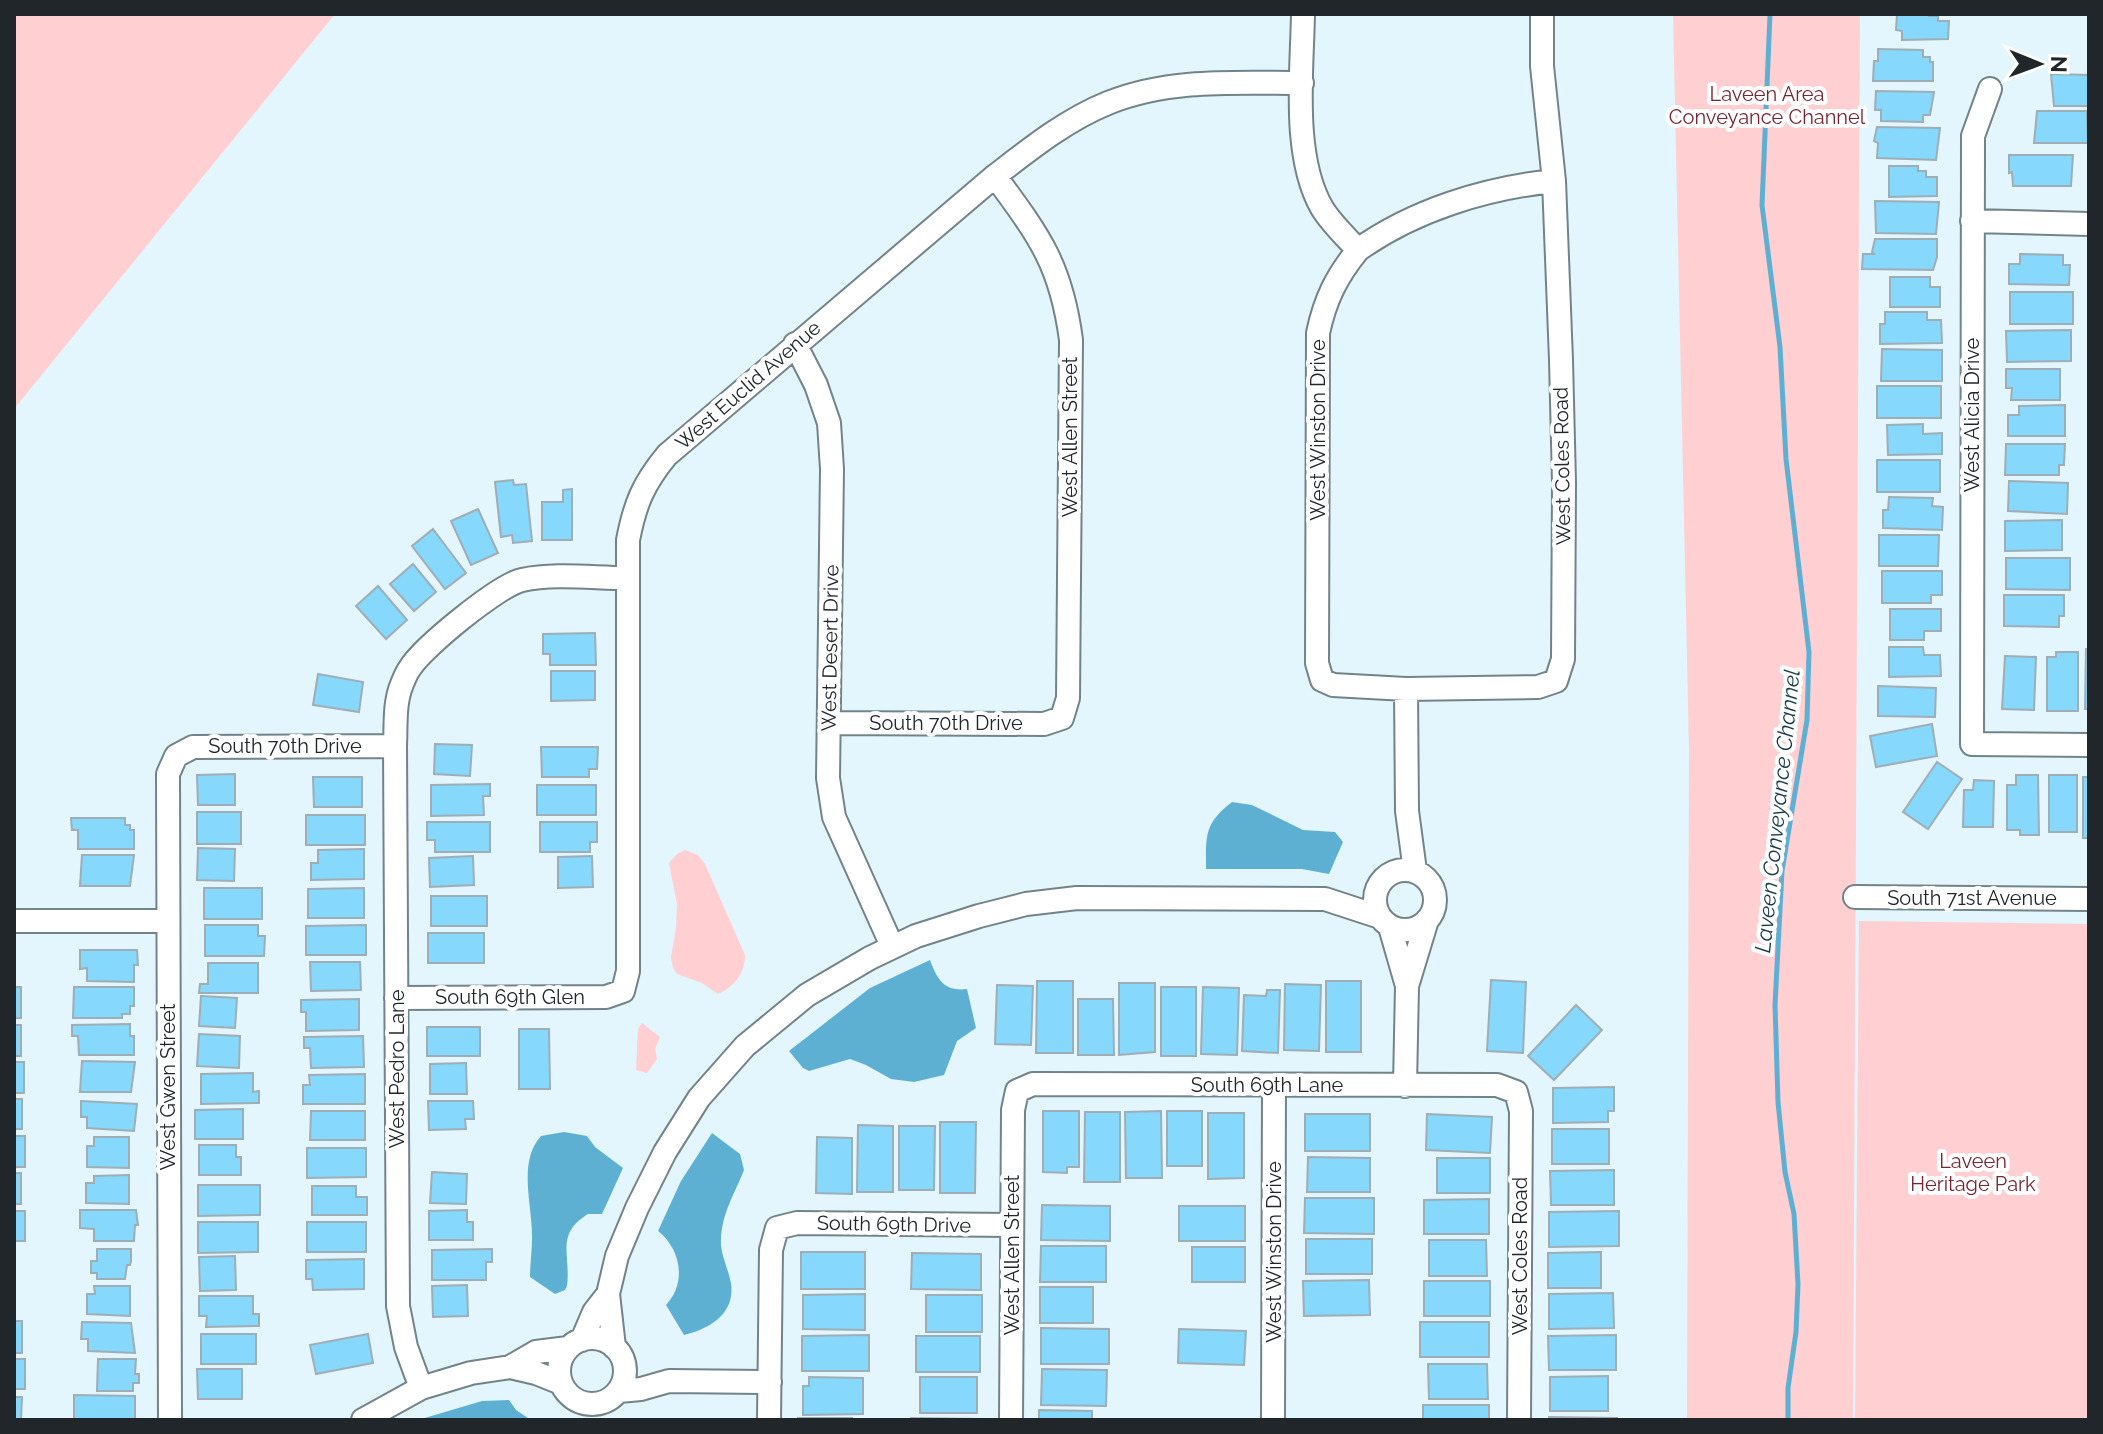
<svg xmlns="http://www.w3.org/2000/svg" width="2103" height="1434" font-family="Raleway,sans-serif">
<rect width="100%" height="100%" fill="#e3f5fd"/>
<!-- green -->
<path fill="#ffcfd1" d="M14 14H335L14 409Z
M1673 14H1860L1853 1420H1687L1689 749Z
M685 850 698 855 705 864 745 955C745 973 735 986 718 994L702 983 677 974 673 968 671 957 676 929 677 904 669 863 677 854Z
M1859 921 2089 924V1420H1855Z
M642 1023 660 1037 655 1049 657 1059 647 1073 636 1070 638 1029Z"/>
<!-- water -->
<path fill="#5eb0d3" d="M1232 802 1252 805 1303 830 1335 832 1343 842 1329 874 1302 869H1206C1206 835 1204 824 1232 802Z
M930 960C937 979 944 992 967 989L976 1028 957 1041 944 1075 914 1082 891 1079 866 1065 850 1059 809 1071 803 1068 789 1051 870 988Z
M564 1132 587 1136 595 1147 623 1168 602 1214H588C555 1234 571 1255 567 1286L565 1290 555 1294 530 1277C530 1264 532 1252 532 1239 533 1206 517 1163 541 1136Z
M712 1133 740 1154 744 1170C735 1193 722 1213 721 1239 720 1251 726 1264 729 1275 740 1310 713 1328 684 1335L666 1305C687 1283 681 1249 658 1231L681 1181Z
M509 1400 516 1410 531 1420H418L482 1401Z"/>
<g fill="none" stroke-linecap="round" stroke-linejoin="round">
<!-- stream -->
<path stroke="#5eb0d3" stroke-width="5" d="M1770 14 1762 205 1780 347 1786 459 1809 652 1807 720 1782 871 1775 1005 1778 1102 1785 1172 1794 1214 1798 1284 1796 1332 1788 1388V1420"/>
</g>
<!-- building -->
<path fill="#86d8fc" stroke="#9eaeb6" stroke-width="2" d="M1897 14H1929V16H1938V21H1949L1948 39 1902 40V31L1896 30Z
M1878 49 1923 50V57H1930V62H1933V81H1873L1874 61H1878Z
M2051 74 2089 75V106H2054Z
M1876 91 1934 92 1930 115H1923V122L1881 121V110H1875Z
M2037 111H2087L2088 143H2034Z
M1877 127 1940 128 1936 160 1877 158 1878 143 1874 141Z
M2009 155H2073L2071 186H2013L2012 172 2009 173Z
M1889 166H1918V171H1926V177H1937V196L1889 197Z
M1875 201 1939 202 1936 234 1876 233Z
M1875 239H1937V257L1933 270 1862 269 1863 254H1874L1872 252Z
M2020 254 2063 255V265H2070L2069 285 2009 284V264H2020Z
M1890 277H1930V287H1940V307H1890Z
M2010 292H2073V324H2010Z
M1885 312H1927V320H1941L1942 343 1880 344V324H1885Z
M2071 330V361L2007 362 2006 331Z
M1882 349 1942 350V381H1881Z
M2006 369H2060V400H2011L2012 388H2006Z
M1877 386H1941V418H1877Z
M2065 405V436H2008V415H2019V406Z
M1923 424V434L1942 433V454L1888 455 1887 425Z
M2006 444H2065L2064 465H2059V475H2005Z
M1877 460H1940V492H1877Z
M513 480 514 485 526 484 532 541 513 543 512 535 501 537 495 482Z
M2009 481 2068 483 2067 514 2008 511Z
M572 489V540H542V502H563V490Z
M1889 497 1933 498 1932 506 1943 507 1942 530 1883 528V510H1888Z
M478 509 498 553 471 565 451 521Z
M2062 520V550L2005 551V521Z
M433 529 466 573 445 589 412 546Z
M1879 535H1939L1938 566H1879Z
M2006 558H2070V590L2006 589Z
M413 564 436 592 414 611 390 584Z
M1882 571H1942V595H1931V603H1882Z
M378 586 407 620 386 639 356 606Z
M2004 595H2064V616H2059V627L2004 626Z
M1890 609H1941V631H1924V640H1890Z
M595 633 596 665H550V654H543V634Z
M1889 647H1923L1924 655H1940L1941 676 1889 677Z
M2086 649H2089V709H2085Z
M2056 652H2078V711H2047V657H2056Z
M2005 656 2036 657 2034 710 2002 709Z
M551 671H595V700L551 701Z
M318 674 363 682 359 712 313 705Z
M1878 686 1936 688 1935 717 1878 716Z
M1932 724 1937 756 1876 767 1870 736Z
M435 744 472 745 470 776 434 774Z
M541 747H598L597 769H589V777H542Z
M1937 762 1962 779 1928 829 1903 812Z
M235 774V805H198L197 775Z
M2016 775H2038L2039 835H2020V830H2007V785H2016Z
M2049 775H2077V832H2049Z
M313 777H362V807H314Z
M2083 777H2089V838H2083Z
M1974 780 1994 781 1993 827H1963L1964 790H1973Z
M490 784V796H483L484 815 431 816V785Z
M537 785H596V815H537Z
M197 812H241V844H197Z
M306 815H365V845H306Z
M71 818H125V825H130V830H134V849H78V830H72Z
M427 822H490V852H435V840H427Z
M540 822H597V842H590V852H540Z
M198 848 235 849 234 881 197 880Z
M364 849V879L311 880V863H318V850Z
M82 855H134L130 886H80Z
M473 856 474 885 430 887 429 858Z
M592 856 593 887 558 888V857Z
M204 888H262V919H204Z
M364 888V918H308V889Z
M431 896H487V926H431Z
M205 925H258V936H265L264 956H205Z
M366 925V955H306V926Z
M428 933H484V963H428Z
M80 950H137L138 965H134V982L87 981V968L80 969Z
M310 962H360L361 990 311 991Z
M208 963H258V993H199L200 984H208Z
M1491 980 1526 982 1523 1053 1487 1051Z
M1037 981H1073V1053H1036Z
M1326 981H1361V1052H1326Z
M1119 983H1155V1052L1119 1055Z
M1285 984 1321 985 1319 1051 1284 1050Z
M997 985 1033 986 1031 1045 995 1044Z
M14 987H21V1018H14Z
M74 987H134V1006H130V1014H122V1018H73Z
M1161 987H1196V1056H1161Z
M1203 987 1239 988 1237 1055 1201 1054Z
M1267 990H1280L1278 1053 1242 1051 1244 995 1266 996Z
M201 996 237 998 235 1028 199 1026Z
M359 999V1030L306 1031V1012H301V1000Z
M1078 999H1113L1114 1055H1078Z
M1576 1005 1602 1030 1554 1080 1528 1056Z
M130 1024V1036H134V1055H79L78 1036H72V1025Z
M14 1025H21V1056H14Z
M427 1027H480V1056H427Z
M519 1029H549L550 1089H519Z
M199 1034 240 1036 239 1068 197 1066Z
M363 1036 364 1067 311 1068 310 1048H304V1037Z
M82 1061 135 1062 131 1092H80Z
M14 1062H24V1093H14Z
M466 1063 467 1094H430V1064Z
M253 1073V1092L259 1091V1103L201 1104V1074Z
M365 1074V1104H303V1085H310L309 1075Z
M1614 1087V1111H1608V1122L1553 1123V1088Z
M14 1099H22V1129H14Z
M81 1101 137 1104 134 1131 87 1128V1117H81Z
M428 1101H473L474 1119H465L466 1129 429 1130Z
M243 1109V1139H195V1110Z
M311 1111H365V1140H310Z
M1043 1111H1079V1167H1067V1173L1043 1172Z
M1161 1111 1162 1178H1126L1125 1112Z
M1167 1111H1202V1166H1167Z
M1085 1112H1120V1182H1084Z
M1208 1113H1244V1178L1208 1179Z
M1305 1114H1370V1151H1305Z
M1427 1114 1492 1117 1490 1153 1426 1150Z
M940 1122H976L975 1193H940Z
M858 1125 893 1126V1192H857Z
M899 1126H935L934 1190H899Z
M1552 1129H1609V1164H1552Z
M14 1136H25V1167H14Z
M94 1137H129V1168L87 1167V1146H94Z
M817 1137 852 1138V1194L816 1193Z
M199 1145H236V1157H241V1175H199Z
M307 1148H366V1177L307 1178Z
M1308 1157 1370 1158V1192H1307Z
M1437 1158H1490V1193H1437Z
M1614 1170V1205H1551L1550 1171Z
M432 1172 467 1174 466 1204 430 1203Z
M14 1173H21V1204H14Z
M129 1175V1204L86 1203V1183H94V1176Z
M198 1185H260V1215L198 1216Z
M312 1186H356V1197H367V1215H312Z
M1305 1198H1374V1234L1304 1233Z
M1489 1199V1234H1424V1200Z
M1042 1205 1110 1206V1241L1041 1240Z
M1179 1206H1245V1241H1179Z
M80 1210H136L138 1225H135L134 1241H94V1229L80 1228Z
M467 1210V1222H473V1240H429V1211Z
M14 1211H25V1241H14Z
M1619 1211V1246L1549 1247V1212Z
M198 1222H258V1252L198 1253Z
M307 1222H366V1252H307Z
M1306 1239H1372V1274H1306Z
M1429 1240H1486L1487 1276H1429Z
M1041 1246H1106V1282H1040Z
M1192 1247H1245V1282H1192Z
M97 1249H131V1261L130 1265H127L125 1279H97V1273H91V1261H97Z
M492 1249V1262H486V1280H432V1250Z
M801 1252H865V1289H801Z
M1601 1252V1288H1548V1253Z
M912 1253 981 1254V1290L911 1289Z
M235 1256 236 1290 200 1291 199 1257Z
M364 1259V1289L313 1290 312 1279H306V1260Z
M1369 1280 1370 1315 1304 1316 1303 1281Z
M1424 1281H1490V1316H1424Z
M467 1285 468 1316 433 1317 432 1286Z
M94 1286H130V1316L87 1314V1294H95Z
M1040 1287H1093V1323H1040Z
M1613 1293 1614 1328 1549 1329V1294Z
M865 1294V1330L803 1329V1295Z
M926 1295H982V1332H926Z
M199 1296H253V1314H259V1326L206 1327 207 1316H199Z
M14 1321H22V1353H14Z
M82 1322 131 1323 135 1353 88 1351V1339H81Z
M1420 1322H1489V1357H1420Z
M1041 1328 1109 1329V1364H1041Z
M1179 1329 1246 1331 1244 1365 1178 1363Z
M201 1334H256V1364H201Z
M368 1334 373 1363 316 1374 310 1345Z
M869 1335V1371H802V1336Z
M1616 1335V1370H1549L1548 1336Z
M916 1336H980V1372H916Z
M14 1359H25V1389H14Z
M98 1359H136L135 1374H139V1383H133V1391H97Z
M1428 1364H1487L1488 1399H1429Z
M197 1369H242V1399H198Z
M1042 1369 1107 1370 1106 1406 1041 1405Z
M1608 1376V1411H1550V1377Z
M809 1377 863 1378V1414L803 1415V1386H809Z
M920 1377H977V1413H920Z
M74 1395 135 1396V1420H74Z
M14 1397H22L21 1420H14Z
M1423 1405H1489V1420H1423Z
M1039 1410 1092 1411V1420H1039Z
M1549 1417 1617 1418V1420H1549Z
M798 1418H852V1420H798Z
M911 1418 980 1419V1420H911Z"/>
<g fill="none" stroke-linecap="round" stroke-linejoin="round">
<defs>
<path id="minor" d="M1303 14C1302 72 1292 156 1322 208 1331 223 1346 237 1358 250 1336 277 1325 300 1318 333L1317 663 1322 680 1333 685 1406 689 1538 687 1556 681 1563 659 1564 483 1561 360 1554 181 1542 66V14
M1990 89 1973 136 1972 744 2089 745
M1972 221 2089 224
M1358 250C1414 210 1486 188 1554 181
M795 344 816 385 829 423 832 469 828 778 834 817 892 946
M1406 689 1407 811 1415 871
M829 723 1044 724 1062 718 1068 698 1071 340C1061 264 1039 236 995 176
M1375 900a30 30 0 1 1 60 0a30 30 0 1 1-60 0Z
M1855 897 2089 899
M14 921H166
M1390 927 1407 986 1405 1086
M1407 986 1427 920
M396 998 606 997 623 991 628 971V540C635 504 643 484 667 455L995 176C1030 149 1066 120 1108 103 1170 78 1237 83 1302 83
M608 1294 614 1347
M559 1371a33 33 0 1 1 66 0a33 33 0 1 1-66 0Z
M582 1340 594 1312 608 1294 617 1256 637 1208 665 1152 699 1098 745 1046 807 995 870 958 916 936 979 916 1026 904 1077 898 1325 899 1380 917
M510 1367 536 1373 561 1383
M421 1388 406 1347 398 1306 395 746C396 725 394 703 402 684 404 679 407 672 410 668 423 647 499 585 522 580 555 573 593 578 627 578
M619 1391 641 1389 669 1381 770 1382
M170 1420 168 774 176 756 193 747 395 746
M363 1420 421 1388 471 1373 510 1367 536 1352 568 1348
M769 1420 771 1250 777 1228 797 1223 1012 1225
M1011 1420 1013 1110 1017 1091 1033 1084 1497 1085 1516 1092 1521 1111 1519 1420
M1273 1420 1274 1085"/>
</defs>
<!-- minor casing -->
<use href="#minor" stroke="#73838a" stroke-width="26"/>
<!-- minor -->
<use href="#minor" stroke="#fff" stroke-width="22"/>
</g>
<g text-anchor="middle" stroke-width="8" stroke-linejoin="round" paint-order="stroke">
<!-- park labels -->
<g font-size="20" fill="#7d2232" stroke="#fff">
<text x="1767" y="101">Laveen Area<tspan x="1767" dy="23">Conveyance Channel</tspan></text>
<text x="1973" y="1168">Laveen<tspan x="1973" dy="23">Heritage Park</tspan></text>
</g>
<!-- street labels -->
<g font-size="20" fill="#202629" stroke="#fff">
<text transform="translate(748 385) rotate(-41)" y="7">West Euclid Avenue</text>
<text transform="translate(1972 415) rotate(-90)" y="7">West Alicia Drive</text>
<text transform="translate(1318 430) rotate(-90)" y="7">West Winston Drive</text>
<text transform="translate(1070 437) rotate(-90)" y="7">West Allen Street</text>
<text transform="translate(1562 466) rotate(-91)" y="7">West Coles Road</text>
<text transform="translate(830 648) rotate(-89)" y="7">West Desert Drive</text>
<text x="946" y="730">South 70th Drive</text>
<text x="285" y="753">South 70th Drive</text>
<text x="1972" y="905">South 71st Avenue</text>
<text x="510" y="1004">South 69th Glen</text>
<text transform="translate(397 1069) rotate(-90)" y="7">West Pedro Lane</text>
<text x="1267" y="1092">South 69th Lane</text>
<text transform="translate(168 1087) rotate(-90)" y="7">West Gwen Street</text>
<text transform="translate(894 1224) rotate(1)" y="7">South 69th Drive</text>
<text transform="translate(1274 1252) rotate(-90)" y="7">West Winston Drive</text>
<text transform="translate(1012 1255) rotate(-90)" y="7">West Allen Street</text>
<text transform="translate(1520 1256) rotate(-90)" y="7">West Coles Road</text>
</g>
<!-- water labels -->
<g font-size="22" font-style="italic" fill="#163b4a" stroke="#fff">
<text transform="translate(1777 811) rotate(-84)" y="8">Laveen Conveyance Channel</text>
</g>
</g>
<!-- border -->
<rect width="2103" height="1434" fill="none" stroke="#202629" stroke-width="32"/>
<!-- north arrow -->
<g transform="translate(2039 64) rotate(91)" stroke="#ffffff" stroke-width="6" paint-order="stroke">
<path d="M0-6L14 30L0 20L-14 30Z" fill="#202629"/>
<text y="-12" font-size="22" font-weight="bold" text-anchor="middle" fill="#202629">N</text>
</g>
</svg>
